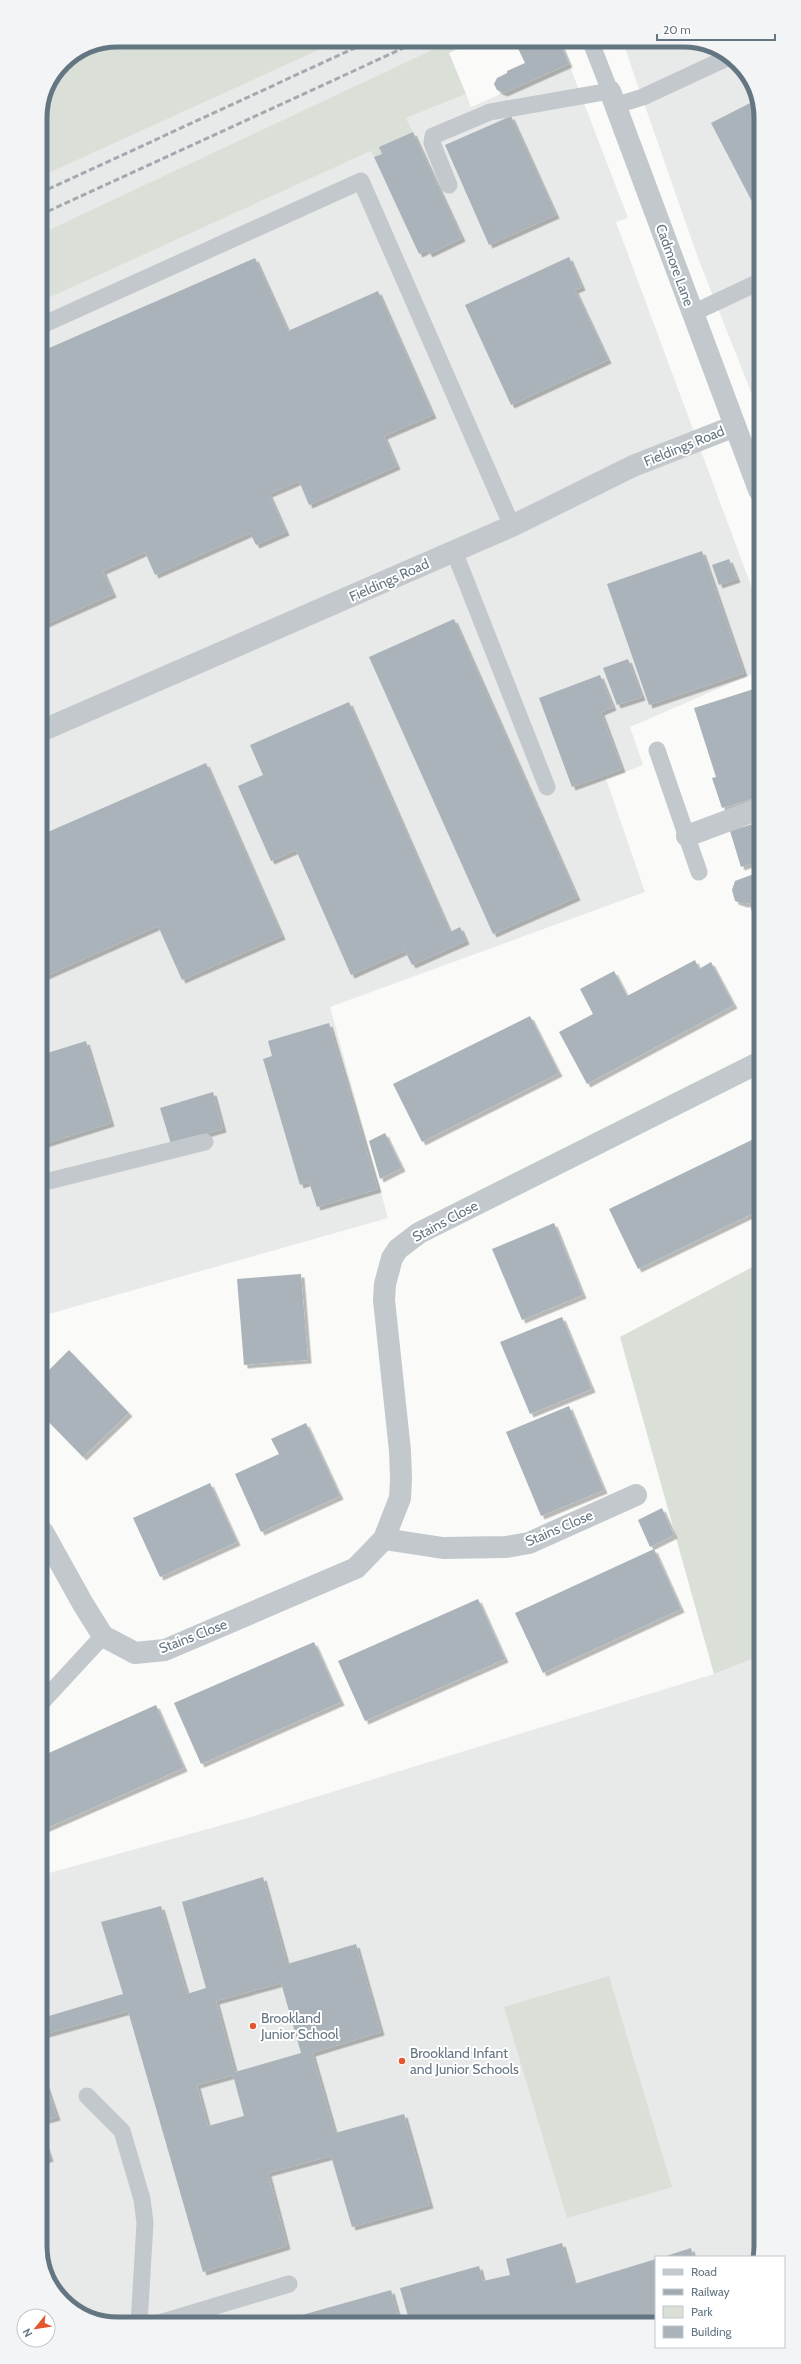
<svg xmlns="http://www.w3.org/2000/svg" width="801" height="2364" font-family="Cabin,sans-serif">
<defs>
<filter id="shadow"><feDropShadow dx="3.5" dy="3.5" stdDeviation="0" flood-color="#0004"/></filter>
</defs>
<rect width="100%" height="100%" fill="#fafaf8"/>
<!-- built -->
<path fill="#e8e9e9" d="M341 40H453L40 234V177Z
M622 40H689L734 59 758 98 759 412 698 258Z
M569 64 628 218 616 222 759 607V671L630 727 643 765 606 779 645 892 330 1007 388 1218 42 1316 40 302 371 151 374 157 379 147 413 132 406 118 466 94 471 107Z
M760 1656 761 2247 757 2257H656V2322L112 2324 67 2305 43 2266 42 1875 251 1817 714 1674Z"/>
<!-- green -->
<path fill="#dadfd7" d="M118 40H341L40 177C40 127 33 71 88 46 96 42 108 42 118 40Z
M453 40H475L449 53 466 94 406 118 413 132 380 147 382 154 374 157 371 151 40 302V234Z
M760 1263V1656L714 1674 620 1337Z
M609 1976 672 2187 567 2218 504 2007Z"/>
<!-- building -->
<path fill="#aab3b9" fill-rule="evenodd" filter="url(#shadow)" d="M514 40H572L561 45 569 64 504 93 497 90 494 84 497 78 507 73V71L525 63Z
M758 99 759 215 711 123Z
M511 116 556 215 489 245 445 145Z
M413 132 462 238 429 254 427 250 419 254 374 157 382 154 379 147Z
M569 257 582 287 575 290 608 360 511 405 465 305Z
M255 258 288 331 378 291 433 415 384 436 397 466 309 505 299 481 269 494 286 532 256 545 250 533 155 575 145 552 103 571 113 594 41 626 40 352Z
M702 551 744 673 649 705 607 584Z
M729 559 737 579 719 585 712 565Z
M454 619 577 897 493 934 369 657Z
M628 659 642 697 617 705 603 668Z
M600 675 613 707 601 712 622 769 572 787 539 698Z
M757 688 759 693V797L722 808 712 778 716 777 694 708Z
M349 702 450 932 460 927 466 941 412 965 405 951 351 975 296 850 271 861 238 786 263 775 250 745Z
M206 763 282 936 182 980 158 926 41 978V835Z
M759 822V861L741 867 730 831Z
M759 872V931L749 903 744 904 735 901 732 890 735 881Z
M695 960 699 969 711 962 734 1005 587 1084 559 1032 593 1014 580 989 614 971 627 996Z
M530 1016 559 1073 422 1142 393 1084Z
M329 1023 378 1189 317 1207 309 1182 300 1185 263 1059 272 1056 268 1041Z
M86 1041 111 1123 41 1145V1055Z
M213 1092 223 1129 171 1144 160 1108Z
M385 1133 402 1168 380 1179 369 1141Z
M760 1136V1210L638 1269 609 1209Z
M554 1223 583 1295 522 1320 492 1249Z
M301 1274 308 1360 244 1365 237 1279Z
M562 1317 592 1389 530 1414 500 1342Z
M69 1350 129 1413 83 1457 42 1415V1377Z
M569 1406 604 1490 541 1516 506 1432Z
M306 1423 340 1496 261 1532 235 1474 279 1454 271 1439Z
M210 1483 237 1542 160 1577 133 1518Z
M662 1508 674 1535 650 1547 638 1520Z
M654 1549 681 1609 543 1673 515 1613Z
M478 1599 505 1659 365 1721 338 1661Z
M314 1642 341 1702 201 1764 174 1703Z
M156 1705 184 1768 42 1830V1756Z
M263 1877 287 1964 356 1944 381 2032 312 2053 335 2133 404 2114 430 2205 352 2227 331 2156 268 2173 287 2246 203 2272 128 2011 42 2035V2018L123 1994 101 1922 161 1906 187 1994 206 1988 182 1902ZM281 1983 301 2053 235 2072 216 2001ZM233 2075 244 2116 208 2126 197 2085Z
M42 2073 57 2117 42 2121Z
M42 2134 50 2158 42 2161Z
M562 2243 574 2284 656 2259V2320L410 2323 400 2288 479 2266 483 2281 510 2275 506 2259Z
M691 2248 693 2257H663Z
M391 2290 400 2323H304L302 2315Z"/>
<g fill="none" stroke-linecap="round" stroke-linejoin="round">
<!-- lane -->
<path stroke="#c3c8cc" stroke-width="17" d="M617 105 643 97 729 57
M449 185 432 143 433 136 490 112 610 91 590 40
M693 313 759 282
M40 326 361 181 512 526
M454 551 547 787
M657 750 699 872
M41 1183 205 1142
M42 1702 103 1636
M87 2096 122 2131 142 2199 145 2223 139 2324
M156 2324 289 2284"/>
<!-- street -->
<path stroke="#c3c8cc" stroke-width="22" d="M610 91 759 490
M41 731 512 526 633 466 735 426
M687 836 759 809
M43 1532 83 1604 103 1636 135 1653 165 1650 356 1568 384 1539 400 1498 401 1479 400 1451 384 1300 385 1284 392 1258 398 1249 419 1233 760 1062
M384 1539 443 1548 506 1547 529 1543 636 1495"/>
<!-- rail -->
<path stroke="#a2aab0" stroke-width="3" stroke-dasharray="6 3" stroke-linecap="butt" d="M40 193 372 40
M40 215 421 40"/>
</g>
<!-- markers -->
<g fill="#e4572e" stroke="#fff" stroke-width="1.5">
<circle cx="253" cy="2026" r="4"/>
<circle cx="402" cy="2061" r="4"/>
</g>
<g text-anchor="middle" stroke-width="4" stroke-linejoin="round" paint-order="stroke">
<!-- street labels -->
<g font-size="14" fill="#657683" stroke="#fff">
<text transform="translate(675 265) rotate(70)" y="5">Cadmore Lane</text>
<text transform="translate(684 446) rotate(-22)" y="5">Fieldings Road</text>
<text transform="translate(389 580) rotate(-24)" y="5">Fieldings Road</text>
<text transform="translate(445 1221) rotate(-28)" y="5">Stains Close</text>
<text transform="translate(559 1528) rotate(-23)" y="5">Stains Close</text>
<text transform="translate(193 1636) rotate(-21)" y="5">Stains Close</text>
</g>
<!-- poi labels -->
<g font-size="14" fill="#657683" stroke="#fff" text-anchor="start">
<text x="261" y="2023">Brookland<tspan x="261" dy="16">Junior School</tspan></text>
<text x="410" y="2058">Brookland Infant<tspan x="410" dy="16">and Junior Schools</tspan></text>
</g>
</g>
<!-- crop -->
<path d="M0 0H801V2364H0ZM118 47H683A71 71 0 0 1 754 118V2246A71 71 0 0 1 683 2317H118A71 71 0 0 1 47 2246V118A71 71 0 0 1 118 47Z" fill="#f3f4f5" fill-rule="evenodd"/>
<path fill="none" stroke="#657683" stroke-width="5" d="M118 47H683A71 71 0 0 1 754 118V2246A71 71 0 0 1 683 2317H118A71 71 0 0 1 47 2246V118A71 71 0 0 1 118 47Z"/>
<!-- legend -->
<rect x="655" y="2256" width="130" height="92" fill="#ffffff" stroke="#c1c8cd"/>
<rect x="663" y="2269" width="20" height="6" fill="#c3c8cc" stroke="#c1c8cd"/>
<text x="691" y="2276" font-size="12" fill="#657683">Road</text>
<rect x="663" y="2289" width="20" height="6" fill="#a2aab0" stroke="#c1c8cd"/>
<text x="691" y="2296" font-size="12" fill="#657683">Railway</text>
<rect x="663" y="2306" width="20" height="12" fill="#dadfd7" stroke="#c1c8cd"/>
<text x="691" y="2316" font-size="12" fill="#657683">Park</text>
<rect x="663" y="2326" width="20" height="12" fill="#aab3b9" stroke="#c1c8cd"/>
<text x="691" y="2336" font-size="12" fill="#657683">Building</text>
<!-- north arrow -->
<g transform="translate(36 2328) rotate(240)"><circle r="19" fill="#ffffff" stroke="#c1c8cd"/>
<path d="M0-3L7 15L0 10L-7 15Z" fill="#e4572e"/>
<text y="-6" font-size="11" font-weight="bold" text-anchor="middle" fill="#657683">N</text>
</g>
<!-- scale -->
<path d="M657 34v6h118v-6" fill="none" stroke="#657683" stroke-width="2"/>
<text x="663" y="34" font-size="12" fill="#657683" stroke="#ffffff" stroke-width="3" paint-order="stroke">20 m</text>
</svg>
